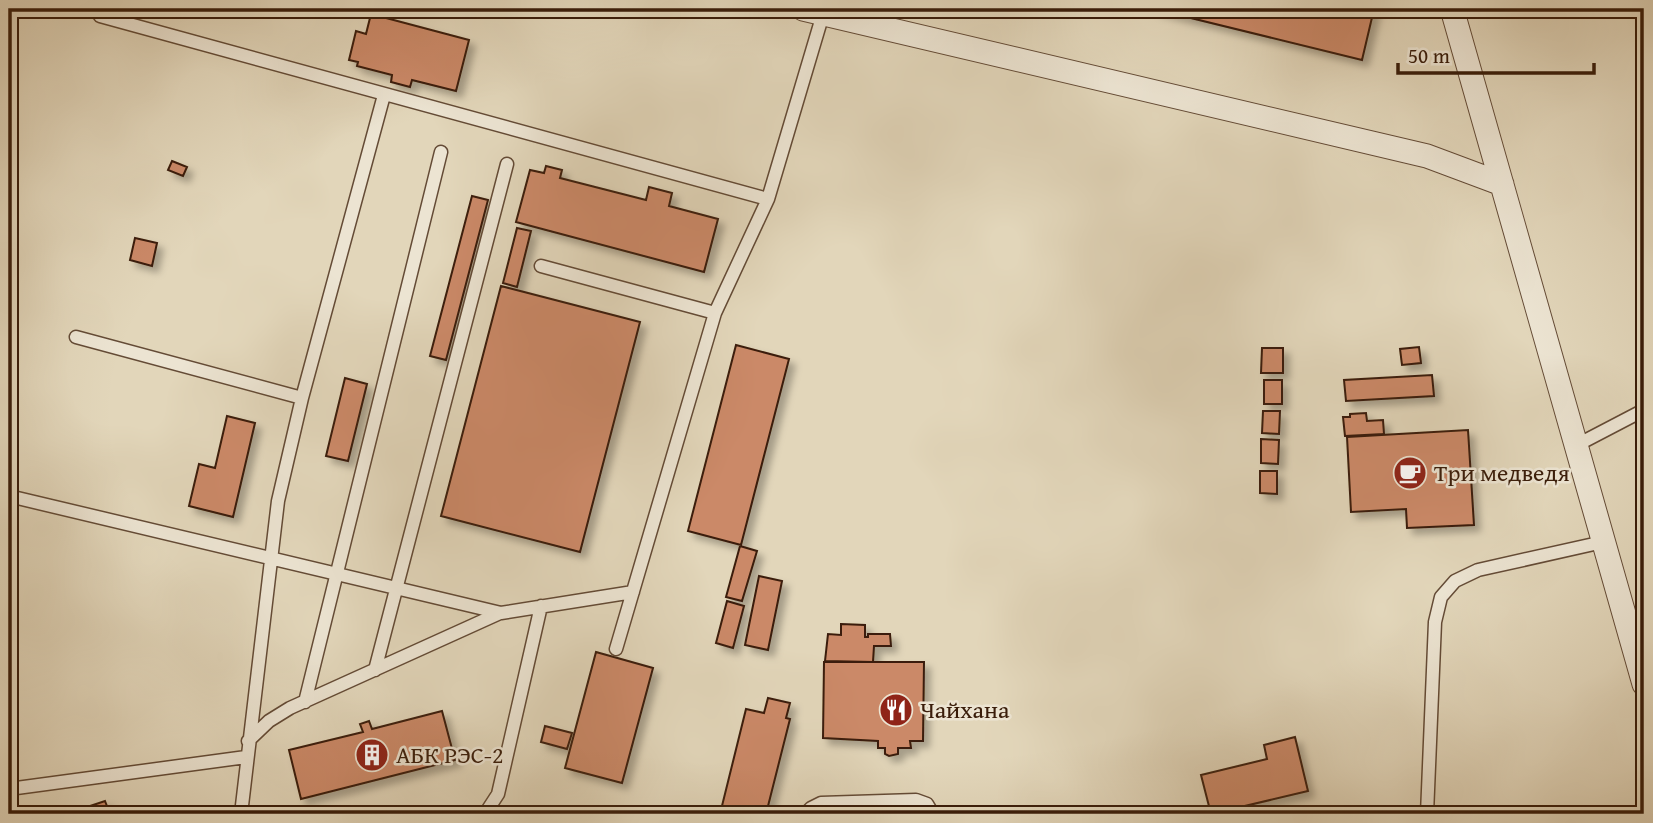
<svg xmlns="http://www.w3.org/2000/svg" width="1653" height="823" font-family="'Gentium Book Plus',serif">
<defs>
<filter id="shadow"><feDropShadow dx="6" dy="6" stdDeviation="3.5" flood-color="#0004"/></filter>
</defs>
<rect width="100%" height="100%" fill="#e2d6ba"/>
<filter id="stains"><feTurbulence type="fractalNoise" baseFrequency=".00286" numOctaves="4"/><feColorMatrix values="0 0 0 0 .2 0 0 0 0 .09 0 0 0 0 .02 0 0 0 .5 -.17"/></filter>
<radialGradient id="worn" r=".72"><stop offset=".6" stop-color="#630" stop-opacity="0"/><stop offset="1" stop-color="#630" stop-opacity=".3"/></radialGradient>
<!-- building -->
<path fill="#cb8967" stroke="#3a1d0a" stroke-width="2" filter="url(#shadow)" d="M1154 9H1374L1362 60Z
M371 14 469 40 456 91 412 80 410 87 391 82 392 75 357 66 358 62 349 60 356 31 366 34Z
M172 161 187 167 183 176 168 170Z
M546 166 562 170 560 178 646 200 649 187 672 193 669 206 718 219 704 272 516 222 530 170 544 173Z
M472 196 488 200 446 360 430 356Z
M517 228 531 231 517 287 503 283Z
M135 238 157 243 152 266 130 260Z
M501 286 640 322 580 552 441 516Z
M736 345 789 359 741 545 688 531Z
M1419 347 1421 363 1402 365 1400 349Z
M1262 348H1283V373H1261Z
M1432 375 1434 396 1346 401 1344 380Z
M345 378 367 384 348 461 326 456Z
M1264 380H1282V404H1264Z
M1263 411H1280L1279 434 1262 433Z
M1366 413 1367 421 1383 420 1384 434 1345 436 1343 417H1350V414Z
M227 416 255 423 233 517 189 506 199 464 215 468Z
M1468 430 1474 525 1407 528 1406 509 1351 512 1347 437Z
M1261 439 1279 440 1278 464 1261 463Z
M1260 471H1277V494L1260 493Z
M740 546 757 551 742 601 726 597Z
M759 576 782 581 768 650 745 645Z
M727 601 744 606 733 648 716 643Z
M841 624 865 625V637H868V634H890L891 646H874L873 662 825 661 828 634 841 635Z
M596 652 653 668 622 783 565 768Z
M824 662H924L923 741H910L911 748H898V754L889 756 885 754V748H878V741L823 738Z
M768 698 790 703 786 718 790 719 766 814H720L746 709 764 713Z
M442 711 455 760 301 799 289 750 363 732 360 724 369 721 372 729Z
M545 726 572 733 567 749 541 742Z
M1295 737 1308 791 1211 814 1201 775 1267 759 1264 745Z
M105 801 110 814H66Z"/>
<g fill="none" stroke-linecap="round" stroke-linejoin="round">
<defs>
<path id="service" d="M100 16 768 199
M541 266 715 313
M76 337 302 398
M1575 446 1644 410
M9 496 501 613 633 592
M616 649 715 313 768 199 823 14
M375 670 507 164
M305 702 441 152
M248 741 269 721 290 708 500 613
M9 789 246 757
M241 814 278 501 302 398 384 95
M485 814 498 794 541 606
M805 814 811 808 821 803 916 800 927 804 933 814
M1427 814 1435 622 1441 597 1455 581 1478 570 1603 542"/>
<path id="minor" d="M803 9 1427 156 1502 184
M1452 9 1644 684"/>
</defs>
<!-- service casing -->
<use href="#service" stroke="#644b36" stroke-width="15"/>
<!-- minor casing -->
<use href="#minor" stroke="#644b36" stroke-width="25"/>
<!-- service -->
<use href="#service" stroke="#ece4d2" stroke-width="12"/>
<!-- minor -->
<use href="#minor" stroke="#ece4d2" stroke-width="23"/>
</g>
<!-- icons -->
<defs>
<symbol id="cafe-disc" viewBox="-11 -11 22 22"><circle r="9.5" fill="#8f2418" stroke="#ece4d2"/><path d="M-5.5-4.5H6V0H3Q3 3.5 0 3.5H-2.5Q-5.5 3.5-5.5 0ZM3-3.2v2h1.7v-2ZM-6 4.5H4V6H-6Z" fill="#fff"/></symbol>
<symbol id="restaurant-disc" viewBox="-11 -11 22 22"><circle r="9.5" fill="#8f2418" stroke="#ece4d2"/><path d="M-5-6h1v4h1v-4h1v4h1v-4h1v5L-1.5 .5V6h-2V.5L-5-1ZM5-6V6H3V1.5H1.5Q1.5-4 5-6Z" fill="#fff"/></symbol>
<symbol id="building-disc" viewBox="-11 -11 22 22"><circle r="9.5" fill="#8f2418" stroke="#ece4d2"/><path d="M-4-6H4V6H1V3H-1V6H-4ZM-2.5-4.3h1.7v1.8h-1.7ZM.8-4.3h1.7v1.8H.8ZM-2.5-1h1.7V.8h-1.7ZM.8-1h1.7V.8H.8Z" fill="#fff"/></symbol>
</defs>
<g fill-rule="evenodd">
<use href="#cafe-disc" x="1391" y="454" width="38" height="38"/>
<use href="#restaurant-disc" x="877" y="691" width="38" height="38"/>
<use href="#building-disc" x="353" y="736" width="38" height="38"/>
</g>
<g text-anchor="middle" stroke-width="5" stroke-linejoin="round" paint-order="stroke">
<!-- poi labels -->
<g font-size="24" fill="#3a1d0a" stroke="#ece4d2" text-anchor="start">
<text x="1434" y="481">Три медведя</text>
<text x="920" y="718">Чайхана</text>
<text x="396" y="763">АБК РЭС-2</text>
</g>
</g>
<!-- margin -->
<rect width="1653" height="823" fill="none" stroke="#e2d6ba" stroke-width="35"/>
<rect x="10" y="10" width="1632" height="802" fill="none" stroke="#3a1d0a" stroke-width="3.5"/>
<rect x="18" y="18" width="1618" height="788" fill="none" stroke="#3a1d0a" stroke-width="2"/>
<!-- scale -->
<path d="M1398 63v10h196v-10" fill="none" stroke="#3a1d0a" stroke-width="3.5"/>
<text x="1408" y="63" font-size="21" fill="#3a1d0a" stroke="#ece4d2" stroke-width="5" paint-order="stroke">50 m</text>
<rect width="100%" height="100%" filter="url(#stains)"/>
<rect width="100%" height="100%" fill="url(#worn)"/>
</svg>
